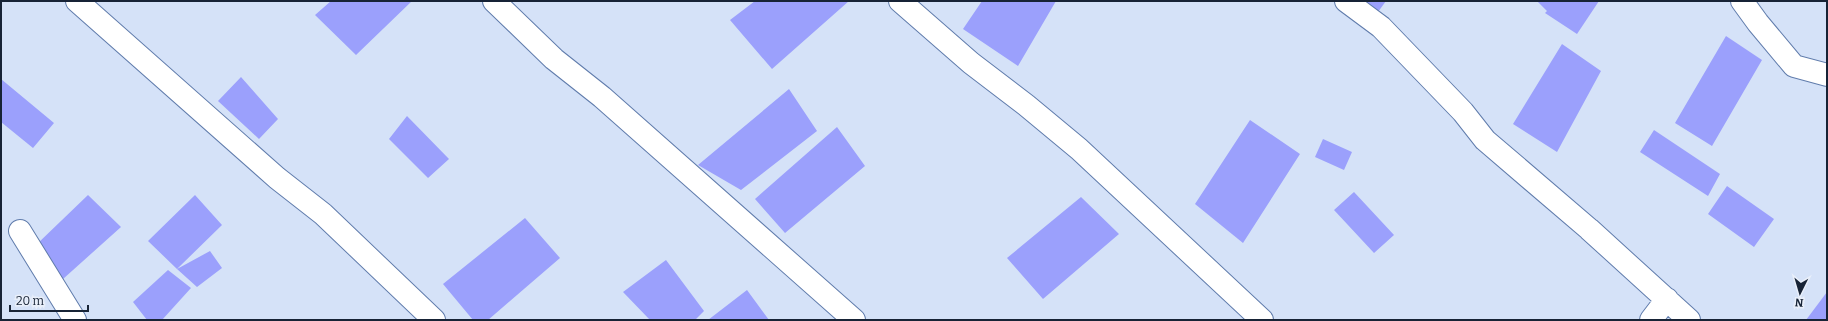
<svg xmlns="http://www.w3.org/2000/svg" width="1828" height="321" font-family="Bitter,serif">
<rect width="100%" height="100%" fill="#d5e2f8"/>
<!-- building -->
<path fill="#9ba0fc" d="M331 1H412L356 55 315 15Z
M755 1H849L772 69 730 20Z
M982 1H1056L1018 66 963 29Z
M1363 1H1386L1378 12Z
M1537 1H1599L1577 34 1545 13 1547 11Z
M1726 36 1762 60 1712 146 1675 123Z
M1562 44 1601 71 1557 152 1513 124Z
M241 77 278 119 259 139 218 101Z
M1 79 54 123 33 148 1 122Z
M789 89 817 131 741 190 698 165Z
M407 116 449 159 428 178 389 139Z
M1250 120 1300 154 1243 243 1195 204Z
M837 127 865 166 785 233 755 199Z
M1654 130 1720 174 1708 196 1640 152Z
M1323 139 1352 152 1344 170 1315 157Z
M1727 186 1774 219 1754 247 1708 214Z
M1354 192 1394 235 1374 253 1334 210Z
M88 195 121 227 63 279 36 245Z
M195 195 222 225 177 269 148 241Z
M1081 197 1119 234 1043 299 1007 258Z
M525 218 560 258 488 320H473L443 284Z
M210 251 222 268 197 287 177 269Z
M666 260 704 311 695 320H650L623 292Z
M168 270 191 288 162 320H147L133 302Z
M747 290 769 320H708Z
M1827 292V320H1806Z"/>
<g fill="none" stroke-linecap="round" stroke-linejoin="round">
<defs>
<path id="minor" d="M77 1 277 178 323 214 434 320
M494 1 554 59 602 97 854 320
M900 1 971 63 1026 105 1079 149 1262 320
M1346 1 1381 27 1463 112 1485 140 1589 229 1689 320
M1742 1 1758 23 1794 66 1827 75
M20 231 75 320
M1651 320 1667 299"/>
</defs>
<!-- minor casing -->
<use href="#minor" stroke="#607cac" stroke-width="24"/>
<!-- minor -->
<use href="#minor" stroke="#fff" stroke-width="22"/>
</g>
<!-- border -->
<rect width="1828" height="321" fill="none" stroke="#172336" stroke-width="4"/>
<!-- north arrow -->
<g transform="translate(1800 293) rotate(185)" stroke="#e9effa" stroke-width="3" paint-order="stroke">
<path d="M0-3L7 15L0 10L-7 15Z" fill="#172336"/>
<text y="-6" font-size="11" font-weight="bold" text-anchor="middle" fill="#172336">N</text>
</g>
<!-- scale -->
<path d="M10 305v6h78v-6" fill="none" stroke="#172336" stroke-width="2"/>
<text x="16" y="305" font-size="12" fill="#172336" stroke="#e9effa" stroke-width="3" paint-order="stroke">20 m</text>
</svg>
